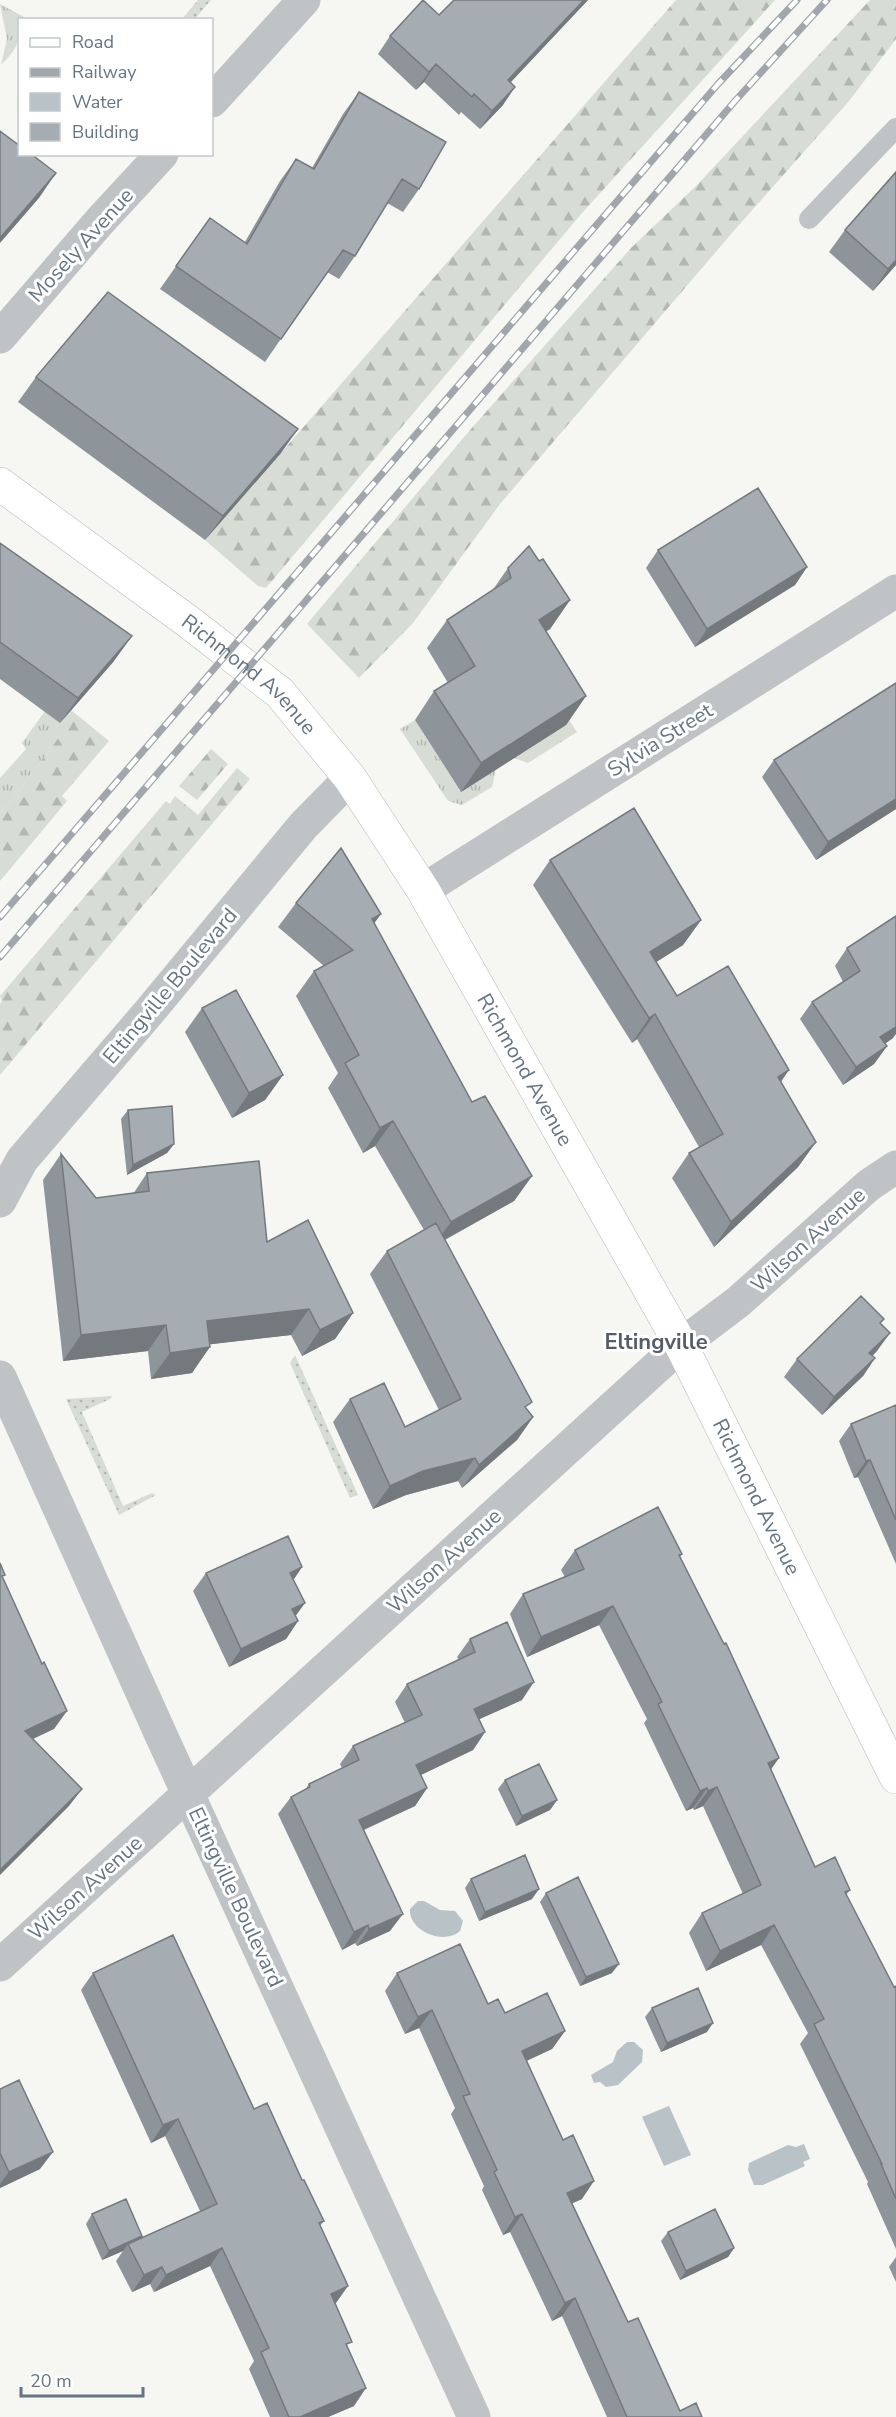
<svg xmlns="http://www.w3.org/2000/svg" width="896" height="2417" font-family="'Nunito Sans',sans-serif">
<defs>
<pattern id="grass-tufts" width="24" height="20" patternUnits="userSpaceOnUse" patternTransform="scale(1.5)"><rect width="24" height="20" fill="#d7dcd4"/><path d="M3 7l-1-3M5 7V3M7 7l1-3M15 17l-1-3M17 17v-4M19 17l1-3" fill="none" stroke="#b2b7b1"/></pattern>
<pattern id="forest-firs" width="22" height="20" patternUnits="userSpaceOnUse" patternTransform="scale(1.5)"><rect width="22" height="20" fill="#d7dcd4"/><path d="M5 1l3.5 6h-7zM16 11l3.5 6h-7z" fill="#b2b7b1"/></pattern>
<pattern id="garden-dots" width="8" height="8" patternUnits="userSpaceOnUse" patternTransform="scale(1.5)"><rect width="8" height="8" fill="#d7dcd4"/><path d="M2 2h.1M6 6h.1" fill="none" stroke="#b2b7b1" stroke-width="1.8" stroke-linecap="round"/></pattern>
</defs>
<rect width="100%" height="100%" fill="#f6f6f2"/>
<!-- grass -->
<path fill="url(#grass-tufts)" d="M0 4 28 19 20 20C20 42 17 49 1 65L7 39Z
M45 711 67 727 11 801 0 811V778L26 749 22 743Z
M415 720 460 791 496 769 492 787 462 805 448 801 400 729Z
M569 720 577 732 528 763 514 758Z"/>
<!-- forest -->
<path fill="url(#forest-firs)" d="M676 0H775L582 213 266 588 258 586 205 540Z
M870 0H896V39L849 101 738 226 500 504 413 623 359 678 307 624 470 430 631 248 698 184Z
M71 710 109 741 62 796 67 801 0 881V811L11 801 66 728 60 723Z
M211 749 228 764 197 800 179 786Z
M237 768 250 779 0 1075V1004L2 1001 0 996 166 801 170 804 175 796 198 815Z"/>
<!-- garden -->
<path fill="url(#garden-dots)" d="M198 0H211L195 19H182Z
M295 1355 358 1495 350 1498 290 1363Z
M112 1396 110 1399 82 1412 123 1506 152 1493 156 1495 119 1515 66 1399Z"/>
<!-- water -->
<path fill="#b8c2c7" d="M418 1901H424L440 1910 455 1911 463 1921 460 1931C443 1946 408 1930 410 1909Z
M627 2042H634L643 2050 642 2062 618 2085 606 2087 600 2082 594 2083 591 2075 613 2062 617 2051Z
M669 2106 691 2155 664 2166 642 2117Z
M804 2144 810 2159 803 2162 805 2166 763 2185H754L748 2170 749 2163 788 2145 796 2147Z"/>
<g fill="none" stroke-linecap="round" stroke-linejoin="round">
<defs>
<g id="secondary">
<path id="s1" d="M0 484 190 623 280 693 350 778 423 890 681 1345 896 1777"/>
</g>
</defs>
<!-- secondary casing -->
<use href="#secondary" stroke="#b4b8bc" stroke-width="34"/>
<!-- lane -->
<path stroke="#bfc3c6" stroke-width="20" d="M809 219 896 128"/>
<!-- street -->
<path stroke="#bfc3c6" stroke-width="33" d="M212 101 304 0
M0 337 100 221 162 154
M423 890 896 591
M0 1201 22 1160 149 1012 303 826 350 778
M0 1377 161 1735 474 2417
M0 1965 681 1345 738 1302 869 1185 896 1167"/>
<!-- secondary -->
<use href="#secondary" stroke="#fff" stroke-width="33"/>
<defs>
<path id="rail" d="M0 917 718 84 797 0
M0 957 735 101 827 0"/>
</defs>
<!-- rail casing -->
<use href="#rail" stroke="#a0a6ab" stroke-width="7"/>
<!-- rail -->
<use href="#rail" stroke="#fff" stroke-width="4.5" stroke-dasharray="14" stroke-linecap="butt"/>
</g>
<!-- wall -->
<path fill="#8e959a" d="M454 0H588L510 82 503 105 480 129 461 112 459 115 424 82 416 90 378 54 390 36 439 15Z
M359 92 419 189 403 212 387 203 355 256 339 279 327 272 265 362 160 289 210 218 245 242 280 181 296 159 312 168 343 114Z
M896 172V265L873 291 829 252 845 230Z
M36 377 281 453 205 540 18 402Z
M0 543 114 661 60 723 0 679Z
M658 550 807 567 795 585 695 647 646 568Z
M539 561 570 600 550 629 546 631 586 696 566 725 461 792 415 720 434 691 448 683 427 648 447 620 492 591 508 568Z
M896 683V809L816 860 762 777 774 760Z
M550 860 701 920 683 945 656 962 677 996 781 1082 816 1142 798 1167 714 1247 672 1178 689 1153 699 1147 637 1039 632 1043 533 885Z
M296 903 374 923 472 1102 532 1176 514 1201 445 1240 526 1409 533 1417 517 1440 462 1488 458 1481 406 1495 373 1509 333 1422 350 1399 405 1427 439 1410 370 1274 387 1251 424 1230 375 1146 363 1153 328 1088 338 1073 296 996 314 971 324 966 278 927Z
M896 916 893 1038 885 1044 887 1046 874 1064 843 1085 800 1019 812 1002 843 982 835 966 847 948Z
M202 1008 283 1075 265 1100 232 1118 185 1032Z
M128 1110 174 1144 167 1153 127 1175 121 1119Z
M61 1154 96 1198 133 1194 147 1173 267 1242 353 1313 335 1339 302 1356 291 1335 210 1344 192 1373 151 1379 148 1351 63 1361 43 1180Z
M881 1324 877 1351 872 1356 875 1358 863 1376 822 1415 784 1377 797 1359Z
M896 1405V1564L858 1477 854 1478 839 1441 851 1424Z
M575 1550 682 1554 680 1557 771 1770 815 1867 850 1890 846 1895 894 1987 896 1986V2249L867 2184 868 2182 800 2044 808 2033 761 1945 706 1971 689 1933 702 1913 743 1894 703 1806 694 1810 693 1808 686 1811 644 1723 647 1719 599 1625 527 1657 510 1614 523 1594 565 1577 561 1570Z
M302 1567 293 1580 296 1616 298 1621 286 1639 229 1667 193 1591 206 1573Z
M470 1639 522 1700 479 1719 485 1732 473 1750 421 1775 427 1788 415 1806 364 1830 390 1931 357 1946 355 1943 342 1950 278 1814 291 1797 305 1790 309 1784 342 1768 340 1764 353 1746 405 1723 395 1702 407 1684 459 1660 457 1657Z
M505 1780 557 1800 550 1810 516 1826 498 1789Z
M471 1879 532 1899 479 1921 465 1888Z
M546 1893 612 1973 580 1986 540 1902Z
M93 1973 254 2109 302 2180 324 2221 320 2226 336 2303H335L348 2347 354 2406 328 2417H270L249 2369 254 2361 210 2266 154 2292 150 2284 132 2292 116 2261 123 2251 102 2260 86 2224 92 2214 142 2236 141 2238 200 2211 165 2136 151 2143 81 1990Z
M397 1973 488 2004 505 2013 565 2031 552 2049 526 2061 582 2199 572 2203 628 2322 680 2411 702 2417H607L562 2316 552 2321 510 2232 503 2235 482 2190 484 2186 451 2114 455 2108 419 2028 405 2034 385 1991Z
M652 2008 707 2032 661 2052 645 2017Z
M0 2089 40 2169 0 2188Z
M668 2232 734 2248 728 2257 680 2280 661 2241Z
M896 2257V2282L889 2267Z"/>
<!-- shaded-wall -->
<path fill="#74797d" d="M584 0H588L496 98 508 80Z
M436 64 424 82 416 90 429 72Z
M515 87 503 105 480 129 492 111Z
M56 173 39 198 0 243V238Z
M896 260V265L873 291 888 269Z
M298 429 281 453 205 540 223 516Z
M807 567 795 585 695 647 707 629Z
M570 600 550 629 519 648 539 620Z
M132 636 114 661 60 723 78 698Z
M586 696 566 725 461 792 481 763Z
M896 799V809L816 860 828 842Z
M381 914 363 939 372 919Z
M701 920 683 945 633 977 650 952Z
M655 1014 637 1039 632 1043 649 1018Z
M896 1026V1034L893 1038 868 1055 880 1037Z
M887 1046 874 1064 843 1085 856 1067Z
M789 1070 772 1095 778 1077Z
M283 1075 265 1100 232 1118 249 1093Z
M393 1121 375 1146 363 1153 380 1128Z
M816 1142 798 1167 714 1247 731 1222Z
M174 1144 167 1153 127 1175 133 1165Z
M532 1176 514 1201 433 1246 451 1222Z
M309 1309 291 1335 188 1347 207 1321Z
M353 1313 335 1339 302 1356 320 1330Z
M166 1325 148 1351 63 1361 81 1335Z
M890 1333 877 1351 857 1371 869 1353Z
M210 1347 192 1373 151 1379 170 1353Z
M875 1358 863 1376 822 1415 834 1397Z
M533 1417 517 1440 462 1488 479 1465Z
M475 1458 458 1481 406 1495 373 1509 390 1486 423 1471Z
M870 1460 858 1477 854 1478 866 1461Z
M302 1567 290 1585V1573Z
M305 1603 292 1621V1609Z
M613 1606 599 1625 527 1657 541 1637Z
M298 1621 286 1639 229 1667 241 1649Z
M534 1682 522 1700 462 1727 474 1709Z
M67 1711 54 1729 12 1749 25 1731Z
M485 1732 473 1750 404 1783 416 1765Z
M779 1758 765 1778 768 1763Z
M717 1787 703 1806 694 1810 708 1791Z
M427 1788 415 1806 347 1837 359 1820Z
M707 1788 693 1808 686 1811 700 1791Z
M82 1789 69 1806 0 1875V1870Z
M557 1800 550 1810 516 1826 522 1816Z
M539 1889 532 1899 479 1921 485 1912Z
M403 1914 390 1931 357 1946 369 1929Z
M368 1925 355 1943 342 1950 354 1932Z
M774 1925 761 1945 706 1971 720 1951Z
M619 1964 612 1973 580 1986 586 1977Z
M432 2010 419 2028 405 2034 418 2017Z
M713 2023 707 2032 661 2052 667 2043Z
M565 2031 552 2049 509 2069 522 2051Z
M178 2119 165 2136 151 2143 163 2125Z
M53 2152 40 2169 0 2188V2184L9 2172Z
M594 2181 582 2199 555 2211 567 2193Z
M522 2214 510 2232 503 2235 515 2217Z
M142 2236 136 2245 128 2244 123 2251 102 2260 109 2251Z
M222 2248 210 2266 154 2292 166 2275Z
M734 2248 728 2257 680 2280 686 2271Z
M162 2267 150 2284 132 2292 144 2275Z
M348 2286 336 2303 319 2311 331 2294Z
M575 2298 562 2316 552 2321 565 2303Z
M366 2388 354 2406 328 2417H300Z"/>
<!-- building -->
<path fill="#a5adb3" stroke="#74797d" stroke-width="1.5" d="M423 0 439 15 454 0H584L508 80 515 87 492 111 474 94 472 97 436 64 429 72 390 36Z
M359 92 446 142 419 189 402 179 355 256 343 250 281 339 176 266 210 218 247 244 296 159 314 169Z
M0 131 20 146V154H31L56 173 0 238Z
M896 172V260L888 269 845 230Z
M108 292 298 429 223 516 36 377Z
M758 488 807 567 707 629 658 550Z
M0 543 132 636 78 698 0 642Z
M529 546 539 561 543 559 570 600 539 620 586 696 481 763 434 691 475 666 447 620 511 578 508 568Z
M896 683V799L828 842 774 760Z
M634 808 701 920 650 952 677 996 728 966 789 1070 778 1077 816 1142 731 1222 689 1153 723 1134 655 1014 649 1018 550 860Z
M341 848 381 914 372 919 472 1102 485 1096 532 1176 451 1222 393 1121 380 1128 345 1063 359 1055 314 971 353 950 296 903Z
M896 916V1027L880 1037 887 1046 856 1067 812 1002 860 971 847 948Z
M236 990 283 1075 249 1093 202 1008Z
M172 1106 174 1144 133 1165 128 1110Z
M61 1154 96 1198 149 1191 147 1173 259 1161 267 1242 308 1220 353 1313 320 1330 309 1309 207 1321 210 1347 170 1353 166 1325 81 1335Z
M436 1223 532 1402 525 1407 533 1417 479 1465 475 1458 423 1471 390 1486 350 1399 384 1383 405 1427 461 1399 387 1251Z
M861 1296 884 1319 880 1323 890 1333 869 1353 875 1358 834 1397 797 1359Z
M896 1405V1520L870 1460 866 1461 851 1424Z
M658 1507 682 1554 679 1555 724 1644 726 1643 779 1758 768 1763 815 1867 835 1857 850 1890 845 1892 894 1987 896 1986V2199L881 2164H882L814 2024 824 2019 774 1925 720 1951 702 1913 761 1885 717 1787 708 1791 707 1788 700 1791 658 1704 662 1702 613 1606 541 1637 523 1594 584 1569 575 1550Z
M288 1536 302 1567 290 1573 305 1603 292 1609 298 1621 241 1649 206 1573Z
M0 1563 5 1575 2 1576 42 1664 44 1662 67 1711 25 1731 82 1789 0 1870Z
M507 1622 534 1682 474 1709 485 1732 416 1765 427 1788 359 1820 403 1914 369 1929 368 1925 354 1932 291 1797 310 1787 309 1784 359 1760 353 1746 422 1715 407 1684 475 1652 470 1639Z
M539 1764 557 1800 522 1816 505 1780Z
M525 1855 539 1889 485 1912 471 1879Z
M578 1877 619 1964 586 1977 546 1893Z
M173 1935 254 2109 267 2103 302 2180H304L324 2221 319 2223 348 2286 331 2294 352 2342 346 2344 366 2388 300 2417H289L261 2352 269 2348 222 2248 166 2275 162 2267 144 2275 128 2244 217 2204 178 2119 163 2125 93 1973Z
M460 1944 488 2004 498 1999 505 2013 547 1993 565 2031 522 2051 563 2140 573 2135 594 2181 567 2193 628 2322 638 2318 680 2411 696 2403 702 2417H627L575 2298 565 2303 522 2214 515 2217 494 2172 497 2170 463 2096 470 2094 432 2010 418 2017 397 1973Z
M698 1988 713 2023 667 2043 652 2008Z
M19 2080 53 2152 9 2172 0 2153V2089Z
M126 2199 142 2236 109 2251 92 2214Z
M715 2209 734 2248 686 2271 668 2232Z"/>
<g text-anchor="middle" stroke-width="6" stroke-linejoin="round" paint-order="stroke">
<!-- street labels -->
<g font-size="21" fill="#667582" stroke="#fff">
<text transform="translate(81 245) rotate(-48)" y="7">Mosely Avenue</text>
<text dy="7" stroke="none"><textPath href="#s1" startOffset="314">Richmond Avenue</textPath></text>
<text transform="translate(660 740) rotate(-32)" y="7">Sylvia Street</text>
<text transform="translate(170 986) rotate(-50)" y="7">Eltingville Boulevard</text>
<text dy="7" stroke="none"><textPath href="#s1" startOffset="800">Richmond Avenue</textPath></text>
<text transform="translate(808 1240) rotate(-42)" y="7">Wilson Avenue</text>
<text dy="7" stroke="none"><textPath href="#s1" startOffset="1286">Richmond Avenue</textPath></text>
<text transform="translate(444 1561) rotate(-42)" y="7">Wilson Avenue</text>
<text transform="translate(85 1888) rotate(-42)" y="7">Wilson Avenue</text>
<text transform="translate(236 1897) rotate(65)" y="7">Eltingville Boulevard</text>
</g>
<!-- neighbourhood labels -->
<g font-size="22" font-weight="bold" fill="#545e68" stroke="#fff">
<text x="656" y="1349">Eltingville</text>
</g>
</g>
<!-- legend -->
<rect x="18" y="18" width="195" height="138" fill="#ffffff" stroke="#c2c8cd" stroke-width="1.5"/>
<rect x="30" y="38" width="30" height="9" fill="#ffffff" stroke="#c2c8cd" stroke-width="1.5"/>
<text x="72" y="48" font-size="18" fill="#667582">Road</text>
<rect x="30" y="68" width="30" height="9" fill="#a0a6ab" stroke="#c2c8cd" stroke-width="1.5"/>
<text x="72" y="78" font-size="18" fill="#667582">Railway</text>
<rect x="30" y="93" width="30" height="18" fill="#b8c2c7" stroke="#c2c8cd" stroke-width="1.5"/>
<text x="72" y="108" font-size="18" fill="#667582">Water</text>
<rect x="30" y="123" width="30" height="18" fill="#a5adb3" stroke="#c2c8cd" stroke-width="1.5"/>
<text x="72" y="138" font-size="18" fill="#667582">Building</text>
<!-- scale -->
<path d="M21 2387v9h122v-9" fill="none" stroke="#667582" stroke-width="3"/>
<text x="30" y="2387" font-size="18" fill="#667582" stroke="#ffffff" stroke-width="4.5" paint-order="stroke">20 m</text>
</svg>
